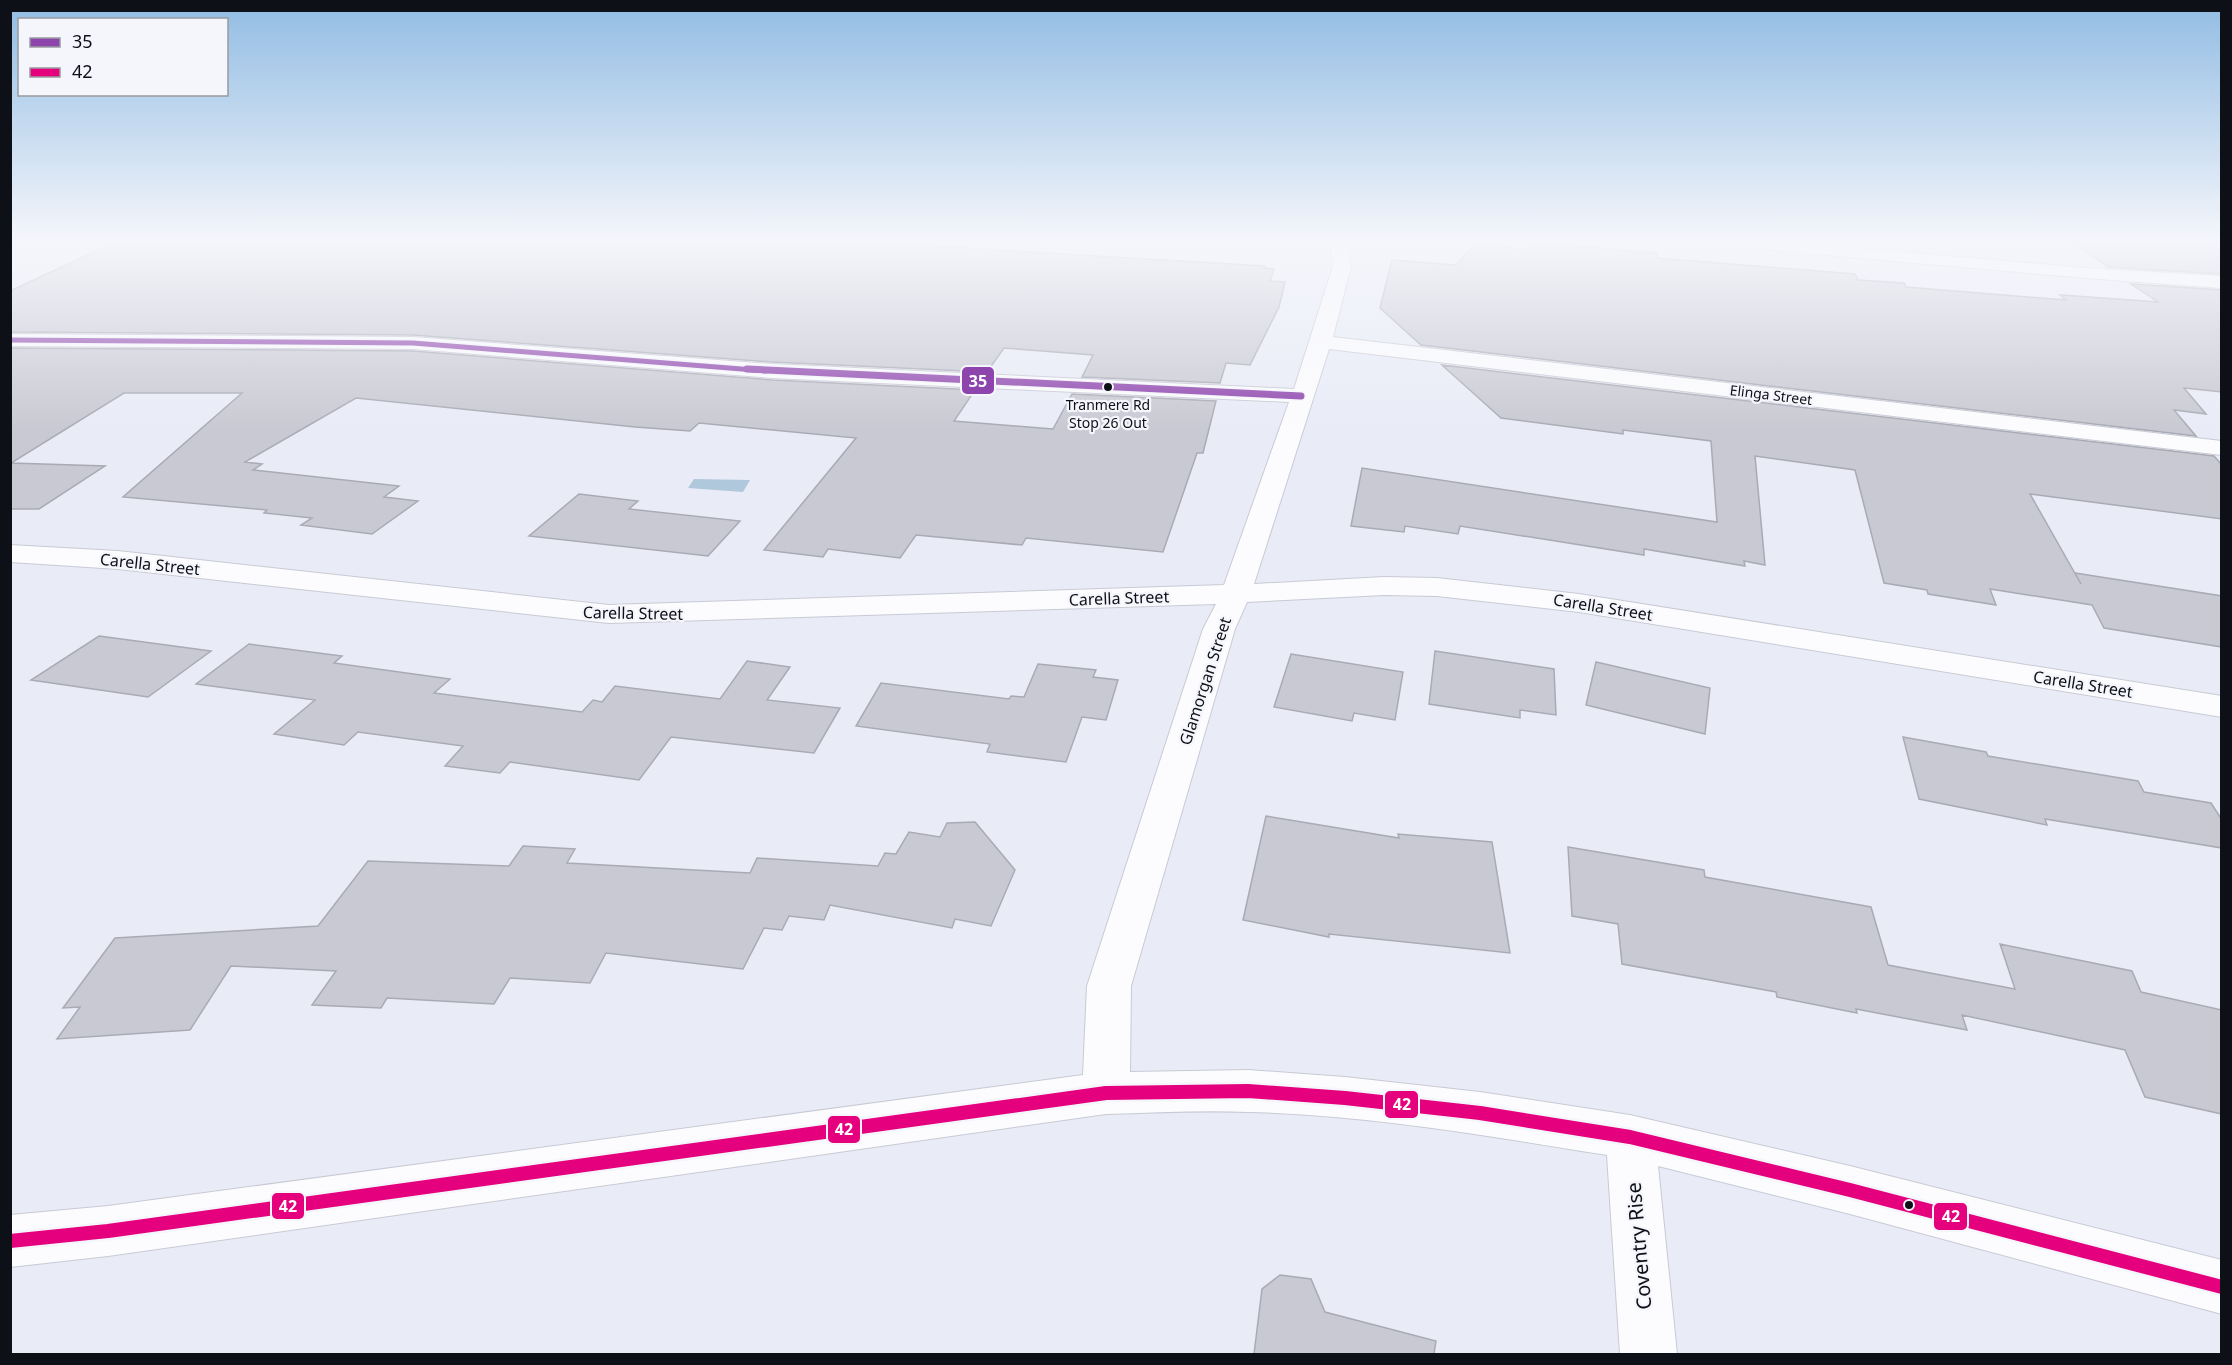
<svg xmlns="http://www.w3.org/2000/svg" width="2232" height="1365" font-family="'Noto Sans',sans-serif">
<rect width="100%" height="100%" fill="#e9ecf7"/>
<!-- water -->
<path fill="#afc8db" d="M694 479 750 480 743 492 688 488Z"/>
<!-- building -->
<path fill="#c9c9d3" stroke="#aaaab4" stroke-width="1.5" d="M122 239H812L1265 266 1264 268 1274 269 1270 281 1285 282 1279 307 1250 365 1226 363 1220 383 1082 377 1093 355 1004 348 987 372 772 362 413 335 10 332V291Z
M2068 239 2222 240V274L2108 267Z
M1528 242 1657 253 1658 258 1855 274 1858 280 1904 283 1906 287 2066 300 2060 295 2158 302 2131 284 2222 290V392L2184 388 2206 414 2174 410 2196 436 1421 345 1380 308 1392 260 1456 265 1476 243 1528 250Z
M10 348 413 351 772 380 975 390 954 421 1053 429 1072 394 1216 401 1203 453H1197L1163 552 1026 538 1022 545 916 535 900 558 828 549 823 557 764 550 856 438 699 423 690 431 635 427 356 398 245 462 262 464 253 470 399 486 384 497 418 501 372 534 301 525 312 518 264 513 267 510 123 497 242 393H124L11 463 105 466 39 509H10Z
M1442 365 2214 456 2222 465V519L2030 494 2081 584 2075 573 2222 596V647L2104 628 2092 605 1990 589 1996 605 1928 594 1927 590 1884 583 1855 470 1755 456 1765 565 1744 561 1745 566 1644 549V555L1460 526 1458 534 1405 526 1404 532 1351 526 1362 468 1717 522 1711 441 1623 430V434L1501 418Z
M579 494 638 501 629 509 740 521 708 556 529 536Z
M99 636 211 651 148 697 31 680Z
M249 644 342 656 334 663 450 679 434 693 582 712 593 700 602 702 615 686 720 699 747 661 790 667 767 700 840 708 814 753 671 737 639 780 510 762 500 773 445 766 463 746 358 732 344 745 274 734 315 700 196 684Z
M1435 651 1554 669 1556 715 1520 710V718L1429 704Z
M1291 654 1403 672 1395 720 1354 713 1352 721 1274 707Z
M1596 662 1710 688 1705 734 1586 705Z
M1038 664 1096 670 1093 677 1118 680 1106 720 1082 717 1066 762 987 752 990 744 856 726 881 683 1009 699 1011 696 1024 697Z
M1903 737 1986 752 1988 756 2138 781 2144 792 2211 803 2222 820V848L2045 819 2047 825 1919 799Z
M1266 816 1399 838 1398 834 1492 842 1510 953 1329 934V937L1243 920Z
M975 822 1015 870 991 926 955 919 952 928 830 905 824 920 789 916 782 930 764 928 743 969 606 953 590 983 510 978 494 1004 387 998 381 1008 312 1005 336 971 231 966 190 1030 57 1039 80 1007 63 1008 115 938 318 926 368 861 509 866 523 846 575 849 567 863 750 873 757 858 878 866 885 853 896 854 909 832 940 837 947 823Z
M1568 847 1704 870 1705 877 1871 907 1888 965 2015 989 2000 944 2132 971 2141 992 2222 1010V1114L2145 1097 2125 1050 1962 1015 1967 1030 1856 1009 1857 1013 1777 997 1776 992 1622 964 1618 924 1572 916Z
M1280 1275 1311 1279 1325 1312 1436 1341 1434 1354H1254L1262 1289Z"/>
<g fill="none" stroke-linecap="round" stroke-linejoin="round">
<defs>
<path id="minor" d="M1160 239H1369L1367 243 1348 245 1351 266 1333 337 2222 441V455L1329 349 1254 584 1384 577 1437 578 1579 594 2222 696V717L1579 612 1437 596 1384 595 1247 602 1235 629 1131 986 1130 1072 1248 1070 1345 1077 1480 1092 1630 1115 1850 1166 2222 1260V1314L1850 1214 1658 1166 1677 1354H1620L1607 1155C1488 1136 1368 1115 1248 1112 1201 1110 1153 1113 1106 1114L108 1256 10 1267V1215L108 1206 1083 1075 1087 986 1203 629 1216 604 609 623 118 569 10 562V545L118 551 609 605 1224 585 1289 402 772 378 413 349 10 346V334L413 337 772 364 1294 389 1333 266 1331 245 1266 248 1169 244Z
M1692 239H1758L2085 268 2222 276V288L2085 278 1701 244Z"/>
</defs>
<!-- minor casing -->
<use href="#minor" stroke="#c8cad4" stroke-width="2"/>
<!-- minor -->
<use href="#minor" fill="#fcfcfe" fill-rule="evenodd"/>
<defs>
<path id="bus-1-far1" d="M10 340 413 343 766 371"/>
<path id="bus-1" d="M747 369 1301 396"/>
<path id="bus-2" d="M10 1241 108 1231 1106 1093 1248 1091 1345 1098 1480 1113 1630 1137 1850 1190 2222 1287"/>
</defs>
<!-- bus-1-far1 casing -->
<use href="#bus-1-far1" stroke="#f5f6fb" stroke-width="8"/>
<!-- bus-1 casing -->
<use href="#bus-1" stroke="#f5f6fb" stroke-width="10"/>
<!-- bus-2 casing -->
<use href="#bus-2" stroke="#f5f6fb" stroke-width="19"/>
<!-- bus-1-far1 -->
<use href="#bus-1-far1" stroke="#8e44ad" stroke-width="5"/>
<!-- bus-1 -->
<use href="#bus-1" stroke="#8e44ad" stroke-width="7"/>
<!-- bus-2 -->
<use href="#bus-2" stroke="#e5007d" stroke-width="14"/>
</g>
<!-- sky -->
<linearGradient id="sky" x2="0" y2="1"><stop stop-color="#91bce3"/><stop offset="0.56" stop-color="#f5f6fb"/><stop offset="1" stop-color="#f5f6fb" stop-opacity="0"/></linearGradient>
<rect width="2232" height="430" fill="url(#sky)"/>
<!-- markers -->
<g fill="#0e1018" stroke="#f5f6fb" stroke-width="2">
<circle cx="1108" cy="387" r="5"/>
<circle cx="1909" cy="1205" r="5"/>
</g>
<g text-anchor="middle" stroke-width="4.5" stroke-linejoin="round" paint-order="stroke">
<!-- far-street labels -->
<g font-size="14" fill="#0e1018" stroke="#f5f6fb">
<text transform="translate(1771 395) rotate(7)" y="5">Elinga Street</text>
</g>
<!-- bus labels -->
<g font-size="14" fill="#0e1018" stroke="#f5f6fb">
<text x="1108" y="410">Tranmere Rd<tspan x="1108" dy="18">Stop 26 Out</tspan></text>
</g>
<!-- street labels -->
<g font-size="16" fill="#0e1018" stroke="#f5f6fb">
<text transform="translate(150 564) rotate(6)" y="6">Carella Street</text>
<text transform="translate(1119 598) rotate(-2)" y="6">Carella Street</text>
<text transform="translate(1603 607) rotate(9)" y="6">Carella Street</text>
<text transform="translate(633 613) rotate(1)" y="6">Carella Street</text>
<text transform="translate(1205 681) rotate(-72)" y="6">Glamorgan Street</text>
<text transform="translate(2083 684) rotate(9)" y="6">Carella Street</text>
</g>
<!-- near-street labels -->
<g font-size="20" fill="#0e1018" stroke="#f5f6fb">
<text transform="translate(1639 1246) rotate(-95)" y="7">Coventry Rise</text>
</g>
</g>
<g stroke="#f5f6fb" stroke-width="2">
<rect x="961" y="366" width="34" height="29" rx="6" fill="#8e44ad"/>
<rect x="1384" y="1090" width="35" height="29" rx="6" fill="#e5007d"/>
<rect x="827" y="1115" width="34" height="29" rx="6" fill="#e5007d"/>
<rect x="271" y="1192" width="34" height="28" rx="6" fill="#e5007d"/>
<rect x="1933" y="1202" width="35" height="29" rx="6" fill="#e5007d"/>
</g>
<g font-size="16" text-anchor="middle" font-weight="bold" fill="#fff">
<text x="978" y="387">35</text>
<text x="1402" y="1110">42</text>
<text x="844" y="1135">42</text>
<text x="288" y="1212">42</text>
<text x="1951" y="1222">42</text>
</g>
<!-- border -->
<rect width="2232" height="1365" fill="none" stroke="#0e1018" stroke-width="24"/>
<!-- legend -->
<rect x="18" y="18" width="210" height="78" fill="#f5f6fb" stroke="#999aa0" stroke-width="1.5"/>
<rect x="30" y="38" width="30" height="9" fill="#8e44ad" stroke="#999aa0" stroke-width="1.5"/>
<text x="72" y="48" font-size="18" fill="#0e1018">35</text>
<rect x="30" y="68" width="30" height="9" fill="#e5007d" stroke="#999aa0" stroke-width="1.5"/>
<text x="72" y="78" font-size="18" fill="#0e1018">42</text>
</svg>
